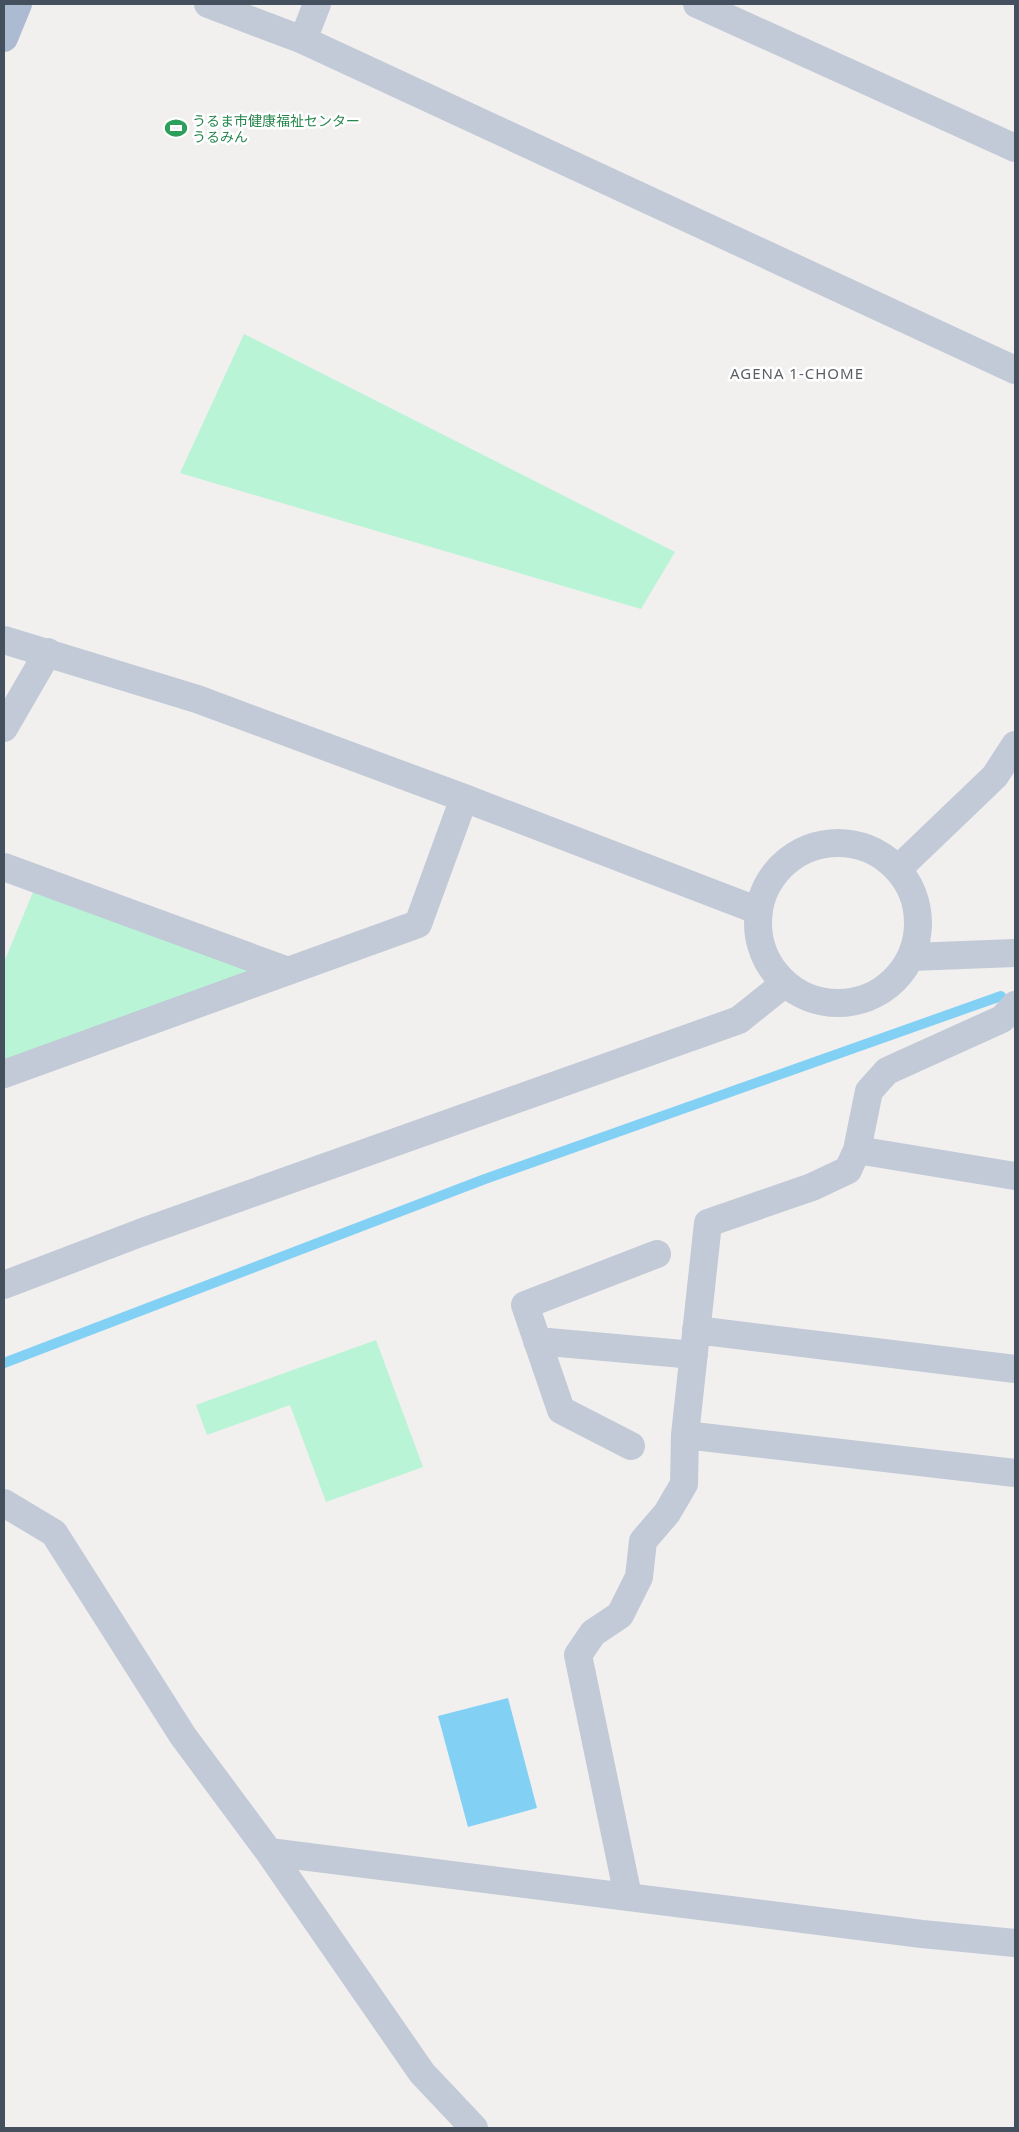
<svg xmlns="http://www.w3.org/2000/svg" width="1019" height="2132" viewBox="0 0 1019 2132" font-family="'Noto Sans','Noto Sans JP',sans-serif">
<style>
.green{fill:#b9f4d6}
.water{fill:#82d1f5}
.lines{fill:none;stroke-linecap:round;stroke-linejoin:round}
.stream{stroke:#82d1f5;stroke-width:10}
.minor{stroke:#c1cad6;stroke-width:28}
.major{stroke:#acbbd1;stroke-width:28}
.labels{text-anchor:middle;dominant-baseline:central;stroke-width:5;stroke-linejoin:round;paint-order:stroke}
.leisure-label{font-size:14px;fill:#27864d;stroke:#fff;text-anchor:start}
.neighbourhood-label{font-size:15px;letter-spacing:1px;fill:#5b5e65;stroke:#fff}
</style>
<rect width="100%" height="100%" fill="#f2efef"/>
<!-- green -->
<path class="green" d="M244,334l431,218 -34,57 -461,-136z
M38,880l250,91 -284,103v-112z
M376,1340l47,127 -97,35 -36,-97 -83,30 -11,-30z"/>
<!-- water -->
<path class="water" d="M508,1698l29,110 -69,19 -30,-111z"/>
<g class="lines">
<!-- stream -->
<path class="stream" d="M4,1363l481,-184 516,-183"/>
<!-- minor -->
<path class="minor" d="M208,4l95,36 712,330
M697,4l318,144
M303,40l14,-36
M4,640l193,59 267,99 295,113
M4,728l44,-76
M758 923a80 80 0 1 1 160 0a80 80 0 1 1-160 0Z
M4,867l284,104
M898,869l97,-93 20,-31
M911,957l104,-4
M4,1074l414,-150 46,-126
M857,1150l12,-59 18,-20 115,-52 13,-14
M4,1285l136,-52 599,-213 46,-37
M696,1330l319,39
M537,1341l157,14
M685,1435l330,38
M631,1446l-70,-36 -36,-105 132,-51
M4,1503l50,30 129,203 86,116 153,221 52,55
M269,1852l653,82 93,9
M628,1896l-50,-241 15,-22 27,-18 19,-38 4,-36 24,-28 17,-29 1,-49 23,-212 104,-36 36,-17 9,-20 158,26"/>
<!-- major -->
<path class="major" d="M4,38l14,-34"/>
</g>
<!-- icons -->
<defs>
<g id="stadium-bare" transform="scale(1.725)"><path d="M0-5a6.5 5 0 1 0 0 10a6.5 5 0 1 0 0-10ZM-3.5-1.8h7v3.6h-7Z" fill="#2e9e5b" stroke="#fff" stroke-width="2.5" paint-order="stroke"/></g>
</defs>
<g fill-rule="evenodd">
<use href="#stadium-bare" x="176" y="128"/>
</g>
<g class="labels">
<!-- leisure labels -->
<g class="leisure-label">
<text x="192" y="120">うるま市健康福祉センター<tspan x="192" dy="16">うるみん</tspan></text>
</g>
<!-- neighbourhood labels -->
<g class="neighbourhood-label">
<text x="797" y="373">AGENA 1-CHOME</text>
</g>
</g>
<!-- border -->
<rect width="1019" height="2132" fill="none" stroke="#45505f" stroke-width="10"/>
</svg>
